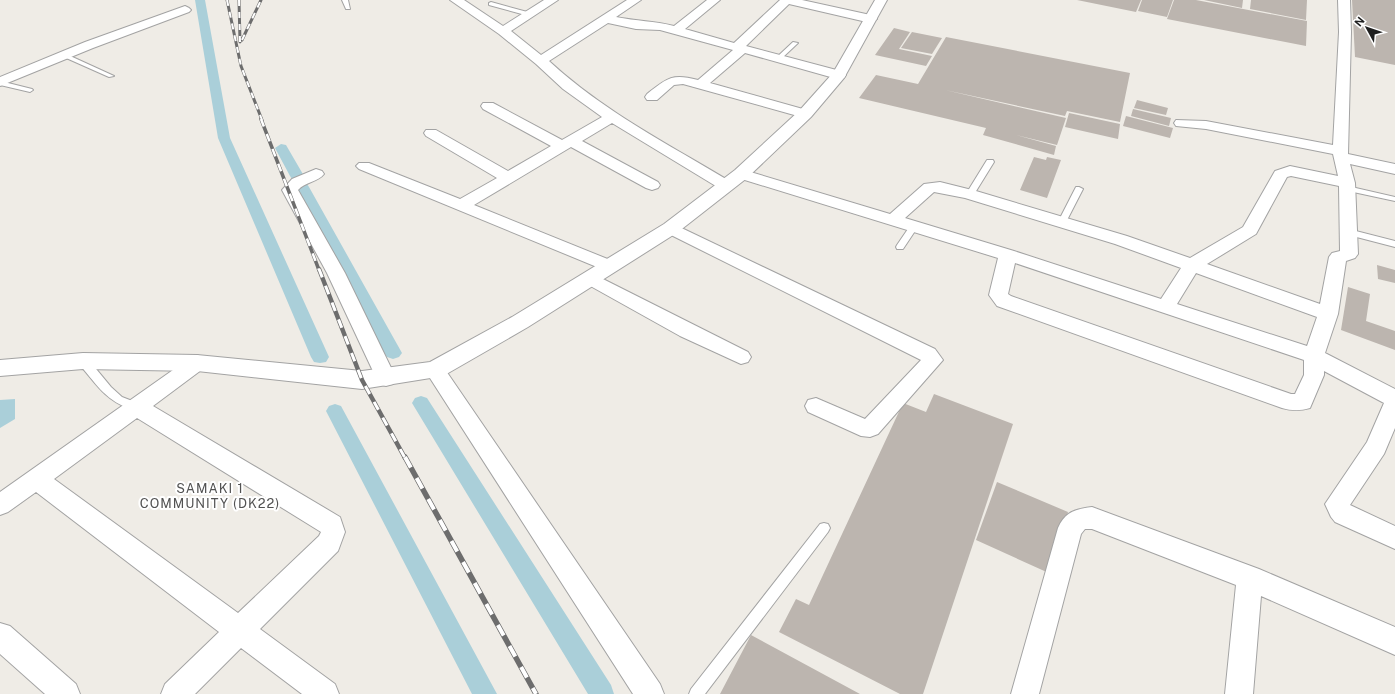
<svg xmlns="http://www.w3.org/2000/svg" width="1395" height="694" viewBox="0 0 1395 694" font-family="'Public Sans',sans-serif">
<style>
.water{fill:#aacfd9}
.lines{fill:none;stroke-linecap:round;stroke-linejoin:round}
.canal{fill:#aacfd9;fill-rule:evenodd}
.building{fill:#bcb5af}
.service-casing{stroke:#a3a3a3;stroke-width:2}
.minor-casing{stroke:#a3a3a3;stroke-width:2}
.tertiary-casing{stroke:#a3a3a3;stroke-width:2}
.service{fill:#fff;fill-rule:evenodd}
.minor{fill:#fff;fill-rule:evenodd}
.tertiary{fill:#fff;fill-rule:evenodd}
.rail-far3-casing{stroke:#6d6d6d;stroke-width:3}
.rail-far2-casing{stroke:#6d6d6d;stroke-width:3.5}
.rail-far1-casing{stroke:#6d6d6d;stroke-width:4.5}
.rail-casing{stroke:#6d6d6d;stroke-width:5.5}
.rail-far3{stroke:#fff;stroke-width:2;stroke-dasharray:6;stroke-linecap:butt}
.rail-far2{stroke:#fff;stroke-width:2.5;stroke-dasharray:8;stroke-linecap:butt}
.rail-far1{stroke:#fff;stroke-width:3;stroke-dasharray:9;stroke-linecap:butt}
.rail{stroke:#fff;stroke-width:4;stroke-dasharray:12;stroke-linecap:butt}
.labels{text-anchor:middle;dominant-baseline:central;stroke-width:4;stroke-linejoin:round;paint-order:stroke}
.neighbourhood-label{font-size:13px;letter-spacing:1px;fill:#525252;stroke:#fff}
</style>
<rect width="100%" height="100%" fill="#efece6"/>
<!-- water -->
<path class="water" d="M15,399v20l-15,9v-28z"/>
<g class="lines">
<!-- canal -->
<path class="canal" d="M195,0h10l25,138 99,219 -3,5 -6,1 -6,-1 -3,-5 -93,-219z
M281,144l5,1 18,31 -2,3h-10l-2,-3 -15,-28z
M302,183l5,1 2,3 93,166 -3,4 -6,2 -6,-2 -3,-4 -89,-166 2,-3z
M421,396l6,2 184,287 3,9h-26l-173,-286 -3,-5 3,-5z
M335,404l6,2 156,288h-25l-146,-283 3,-5z"/>
</g>
<!-- building -->
<path class="building" d="M1077,0h64l-5,12z
M1142,0h31l-6,17 -29,-6z
M1174,0h22l111,21 -1,25 -139,-27z
M1204,0h39l-1,8z
M1251,0h56l-1,20 -56,-11z
M1352,0h43v65l-40,-8z
M894,28l16,4 -11,17 33,7 -6,10 -51,-11z
M912,32l30,6 -10,16 -31,-6z
M946,37l184,36 -10,49 -53,-11 -2,5 -120,-26 121,28 -9,27 -41,-10 40,11 -2,9 -71,-20 3,-7 -127,-30 17,-23 42,9z
M1137,100l31,8 -2,7 -32,-7z
M1133,109l38,9 -2,8 -38,-10z
M1069,113l51,11 -2,15 -53,-12z
M1126,116l47,12 -3,10 -47,-12z
M1034,157l12,3 1,-3 14,3 -14,38 -27,-8z
M1377,265l18,5v13l-17,-4z
M1348,287l22,7 -4,27 29,10v19l-54,-20z
M934,394l79,30 -90,270h-23l-121,-62 17,-33 13,6 94,-202 23,9z
M997,482l71,30 -17,62 -75,-34z
M751,635l109,59h-140z"/>
<g class="lines">
<!-- service casing -->
<g class="service-casing">
<path id="service" d="M342,0h6l2,9h-4z
M491,2l40,11 1,1 -3,2 -40,-11v-2z
M793,42l5,1 -17,16h-4v-2z
M64,55h4l46,21 -5,1 -45,-20z
M0,81l32,8 1,1 -3,2 -30,-7z
M987,160h6l1,2 -21,34h-6l-1,-2z
M1344,186h3l48,11v4l-51,-11z
M1076,187h3l4,2 -18,35h-6l-1,-2z
M913,225l4,3 -14,21h-6l-1,-2 1,-2 13,-19z
M1348,229l47,12v6l-50,-13 -1,-2 1,-2z
M83,357l4,1 24,29 11,10 18,7 1,3 -1,3c-5,2 -8,0 -12,-2 -24,-9 -33,-26 -49,-44l-1,-3 1,-3z
M824,523l4,1 2,4 -2,4 -123,162h-16l2,-5 129,-165z"/>
</g>
<!-- minor casing -->
<g class="minor-casing">
<path id="minor" d="M450,0h14l39,26 41,-26h14l-47,31 30,24 86,-55h14l-25,17c20,4 39,4 58,9l33,-26h13l-35,29 49,14 46,-43h22l73,16 2,3 -6,4 -82,-19 -43,42 98,26 2,3 -2,3h-10l-89,-25 -35,30 100,28 2,3 -2,3 -5,1 -122,-34 -9,1 -17,15h-10l-2,-3 2,-3c20,-16 25,-21 51,-14l35,-30 -73,-20 -24,-1 -28,-6 -59,38c54,50 119,83 182,121l2,3 -2,3 -6,2 -6,-2 -107,-65 -30,18 76,41 2,3 -2,3 -6,2 -6,-2 -75,-41 -97,58 141,57 3,4 -3,4 -6,2 -250,-103 -3,-3 3,-3h10l91,36 37,-21 -71,-42 -2,-3 2,-3h10l72,41 43,-25 -68,-37 -2,-3 2,-3h10l69,37 40,-23 -39,-28 -27,-25 -37,-30z
M1338,0h12l1,32 -3,122 47,10v10l-45,-10 5,19 3,71 -3,4 -9,3 -8,53 -13,39 70,36v39l-11,26 -34,51 45,21v23l-60,-27 -4,-5 -6,-13 42,-62 17,-39 -60,-32v4l-14,33c-10,3 -18,3 -28,0l-285,-102 -8,-11 9,-37 -263,-81 -2,-3 2,-3h12l143,43 34,-30 16,-2 36,9 151,45 63,22 53,-31 32,-56 15,-5 48,10 -5,-22 -127,-25 -30,-3 -2,-3 2,-3 30,1 127,24 6,-113zM1291,176l48,10 1,65 -8,2 -3,4 -9,47 -113,-40 49,-30 31,-57zM934,192l31,6 150,46 66,24 -20,31 -147,-48 -109,-33zM1015,263l289,97v15l-9,19h-4l-280,-98 -3,-2zM1196,273l121,44 -10,29 -130,-42z
M185,6l4,2 2,2 -2,2 -96,36 -93,38v-9l85,-35z
M316,169l6,2 2,3c-6,8 -19,8 -26,16l47,83 51,105 -3,6 -7,2 -7,-2 -52,-111 -45,-83 10,-11z
M671,223l264,126 8,11 -65,74 -8,3 -9,-1 -53,-24 -3,-6 3,-6 8,-2 49,21 56,-59 -256,-128 -3,-4 3,-4z
M591,273l157,79 3,5 -3,5 -7,2 -61,-28 -95,-53 -3,-4 3,-4z
M197,355l7,3 3,5 -3,5 -51,38 187,111 5,15 -7,19 -78,78 75,55 4,10h-37l-61,-46 -46,46h-34l4,-10 54,-52 -183,-140 -28,20 -8,3v-23l190,-134zM137,418l184,114 -2,4 -81,77 -184,-134z
M435,362l7,3 218,319 4,10h-31l-205,-319 -3,-5 3,-5z
M1092,507l167,62 136,58v28l-134,-59 -8,98h-28l11,-109 -144,-56h-7l-4,5 -42,160h-28l47,-166c7,-16 17,-19 34,-21z
M0,623l10,3 66,58 4,10h-35l-45,-40z"/>
</g>
<!-- tertiary casing -->
<g class="tertiary-casing">
<path id="tertiary" d="M875,0h12l-43,78 -33,39 -64,61 -69,54 -150,95 -85,49 -81,13 -165,-18 -114,-2 -83,7v-16l83,-7 114,2 165,16 68,-9 82,-45 152,-93 71,-54 64,-59 34,-38z"/>
</g>
<!-- service -->
<use href="#service" class="service"/>
<!-- minor -->
<use href="#minor" class="minor"/>
<!-- tertiary -->
<use href="#tertiary" class="tertiary"/>
<!-- rail-far3 casing -->
<g class="rail-far3-casing">
<path id="rail-far3" d="M227,0l14,66 21,54
M239,0l1,42
M242,40l19,-40"/>
</g>
<!-- rail-far2 casing -->
<g class="rail-far2-casing">
<path id="rail-far2" d="M261,119l58,151"/>
</g>
<!-- rail-far1 casing -->
<g class="rail-far1-casing">
<path id="rail-far1" d="M319,269l43,111 43,78"/>
</g>
<!-- rail casing -->
<g class="rail-casing">
<path id="rail" d="M405,457l131,237"/>
</g>
<!-- rail-far3 -->
<use href="#rail-far3" class="rail-far3"/>
<!-- rail-far2 -->
<use href="#rail-far2" class="rail-far2"/>
<!-- rail-far1 -->
<use href="#rail-far1" class="rail-far1"/>
<!-- rail -->
<use href="#rail" class="rail"/>
</g>
<g class="labels">
<!-- neighbourhood labels -->
<g class="neighbourhood-label">
<text x="210" y="488">SAMAKI 1<tspan x="210" dy="15">COMMUNITY (DK22)</tspan></text>
</g>
</g>
<!-- north arrow -->
<g transform="translate(1367 28) rotate(310)" stroke="#ffffff" stroke-width="3" paint-order="stroke">
<path d="M0-3L7 15L0 10L-7 15Z" fill="#1f1f1f"/>
<text y="-6" font-size="11" font-weight="bold" text-anchor="middle" fill="#1f1f1f">N</text>
</g>
</svg>
